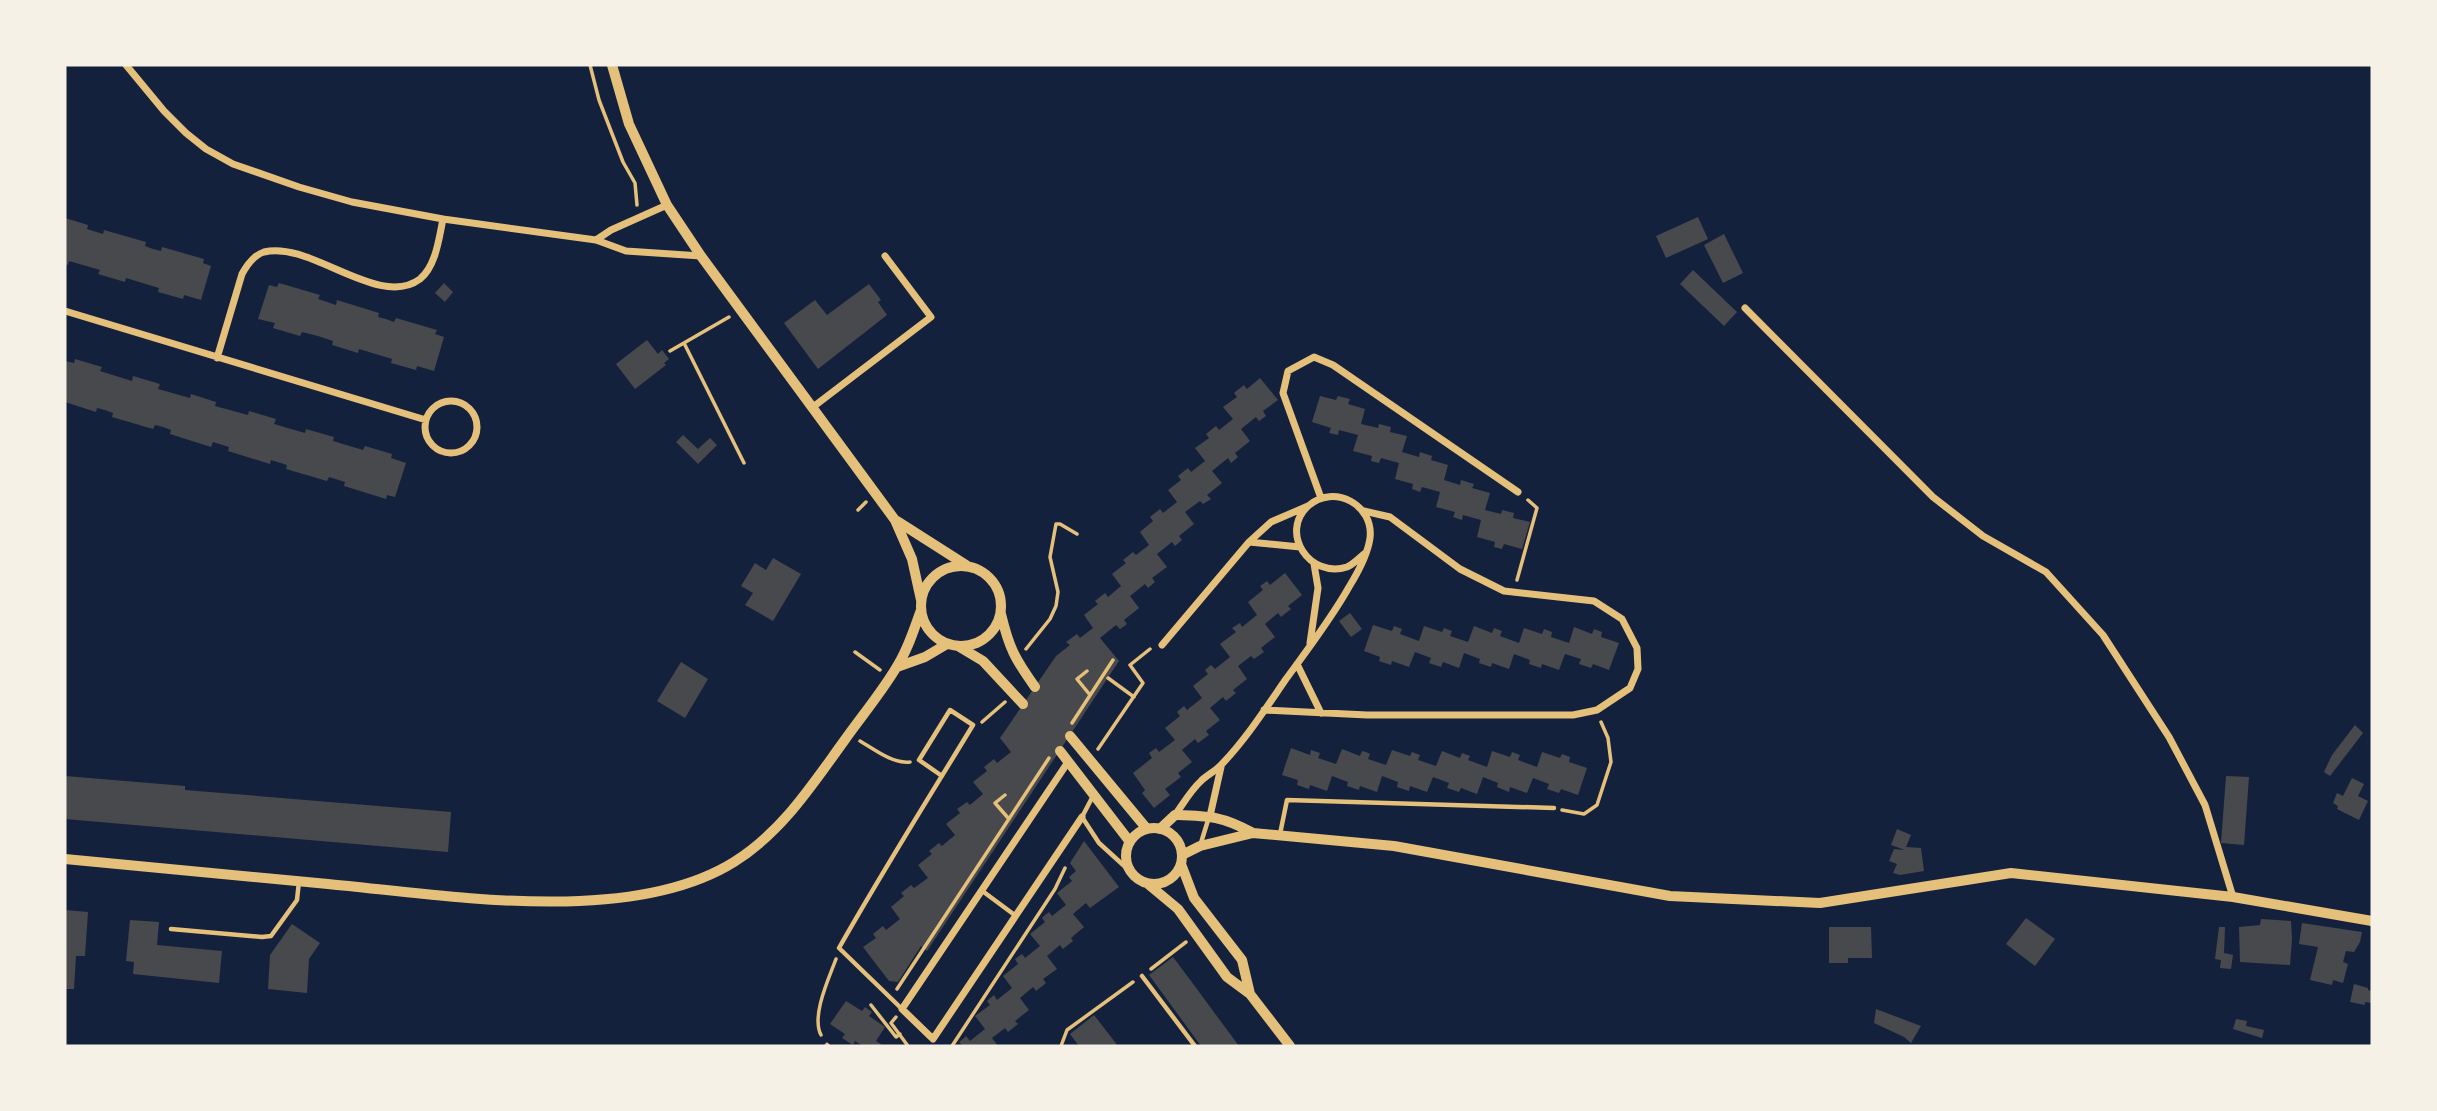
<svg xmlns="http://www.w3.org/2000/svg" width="2437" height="1111" viewBox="0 0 2437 1111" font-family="'Exo 2',sans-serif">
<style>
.building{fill:#48494c}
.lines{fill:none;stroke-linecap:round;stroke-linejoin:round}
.path{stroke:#e5c07b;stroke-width:3.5}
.service{stroke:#e5c07b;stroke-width:4.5}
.minor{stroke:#e5c07b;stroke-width:7}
.tertiary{stroke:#e5c07b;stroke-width:10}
</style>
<rect width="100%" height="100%" fill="#14213d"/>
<!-- building -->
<path class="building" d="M1698,217l10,22 -42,19 -10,-22z
M65,218l23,7 -1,4 16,5 1,-4 42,12 -1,4 8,3 8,2 1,-4 42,12 -1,4 8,3 -10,34 -17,-5 -1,4 -25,-7 1,-4 -33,-10 -1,4 -27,-8 2,-4 -31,-9 -1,4 -3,-1z
M1724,234l19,39 -20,10 -19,-38z
M1693,270l44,42 -13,14 -44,-42z
M279,283l41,12 -2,4 18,6 1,-5 42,13 -1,4 8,2 8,3 2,-4 41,12 -2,4 9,3 -10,34 -17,-5 -1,4 -25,-7 1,-4 -33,-10 -1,4 -26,-8 1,-4 -15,-5 -16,-4 -2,4 -27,-8 2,-5 -17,-4 11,-34 8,2z
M444,283l9,9 -8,10 -10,-9z
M869,284l12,16 -3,2 9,13 -69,54 -34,-46 31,-23 12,15z
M647,340l11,14 4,-4 7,9 -5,4 2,2 -31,24 -19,-25z
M75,359l27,8 -2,4 32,10 1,-5 27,8 -2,5 32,9 1,-4 25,8 -1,4 33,9 1,-4 27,8 -2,5 31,9 1,-4 28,8 -1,4 30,9 2,-4 27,8 -1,4 15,5 -11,34 -8,-2 -1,4 -42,-13 1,-4 -16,-5 -2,4 -41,-12 1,-4 -16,-5 -1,4 -42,-13 1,-4 -16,-5 -2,5 -41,-13 1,-4 -8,-3 -8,-2 -2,4 -41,-12 1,-4 -8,-3 -8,-2 -1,4 -31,-10v-41l9,2z
M1260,378l18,22 -15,11 3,5 -7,5 -3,-4 -15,12 9,12 -15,12 3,4 -7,6 -3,-5 -16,13 10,12 -15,12 4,4 -8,5 -3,-3 -15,11 9,12 -15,12 3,4 -7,6 -3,-4 -15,12 10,13 -15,11 3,4 -7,6 -3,-4 -15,12 9,12 -15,12 3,4 -4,3 -3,2 -4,-4 -16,13 19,23 -192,290 -6,-5 -23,36 -9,-1 -26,-34 13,-9 -3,-4 10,-8 3,4 14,-11 -9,-12 13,-11 -3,-3 10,-8 3,3 14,-10 -10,-13 14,-11 -3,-3 10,-8 3,3 13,-11 -9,-11 14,-11 -3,-4 10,-7 3,3 13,-11 -10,-12 14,-11 -3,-4 10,-8 3,4 14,-11 -11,-14 56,-82 14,-11 -4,-3 11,-8 3,4 13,-10 -9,-13 14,-11 -3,-3 10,-8 3,4 13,-11 -9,-12 14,-11 -3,-3 10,-8 3,3 13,-10 -9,-13 13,-11 -3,-4 10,-8 3,4 14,-11 -9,-12 13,-10 -3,-4 10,-8 3,4 14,-11 -10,-13 14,-10 -3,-4 10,-8 3,4 14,-11 -10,-12 14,-10 -3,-4 10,-8 3,4z
M1320,396l16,4 2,-4 12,3 -2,5 17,5 -4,15 17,4 1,-4 12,3 -1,5 17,4 -5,16 17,5 1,-5 12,4 -1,4 17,5 -4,15 16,5 1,-5 13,4 -2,4 18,5 -5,17 16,4 1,-4 12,3 -1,5 17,4 -8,27 -18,-5 -2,5 -8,-2 1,-5 -18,-5 4,-17 -18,-5 -1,5 -9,-3 2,-5 -19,-5 4,-15 -18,-5 -2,5 -8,-3 1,-5 -18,-5 4,-16 -18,-5 -2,5 -8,-2 1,-5 -19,-5 5,-16 -19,-5 -1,5 -9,-2 2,-5 -19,-6z
M683,435l15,14 12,-11 7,7 -19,19 -22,-22z
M773,558l28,16 -28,47 -28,-16 8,-12 -12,-7 14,-23 11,7z
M1285,573l17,22 -14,11 3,3 -10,8 -3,-4 -13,11 10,13 -14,11 3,4 -10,7 -3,-3 -13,10 9,13 -14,11 3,3 -10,8 -3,-4 -13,11 10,12 -14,11 3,4 -11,8 -3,-4 -13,11 10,12 -14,11 3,4 -16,12 5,6 -16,13 -12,-15 3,-3 -12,-17 19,-15 -3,-5 7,-5 3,4 16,-12 -10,-12 15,-12 -3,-4 7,-6 3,4 15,-12 -9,-12 15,-12 -3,-4 6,-5 4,4 15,-12 -10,-13 16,-12 -4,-4 8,-5 2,4 15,-12 -9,-13 15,-12 -3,-4 3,-2 4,-3 3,4z
M1350,613l12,16 -11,8 -12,-16z
M1373,625l19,6 2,-5 8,3 -2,5 19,7 5,-15 18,6 2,-4 8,3 -2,5 18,6 6,-16 18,7 2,-5 8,3 -2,5 19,7 5,-15 18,6 2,-5 8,3 -1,5 18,6 5,-16 18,7 2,-5 8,3 -1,5 18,6 -10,27 -16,-6 -2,4 -12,-4 2,-5 -16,-5 -6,16 -17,-6 -1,4 -12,-4 1,-4 -16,-6 -5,15 -17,-6 -1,4 -12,-4 1,-4 -16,-6 -5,15 -16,-6 -2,5 -12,-4 2,-5 -16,-6 -6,15 -17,-6 -1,4 -12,-4 1,-4 -16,-6z
M681,662l27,17 -23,39 -28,-17z
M2355,725l8,8 -33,43 -6,-4 8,-17z
M1291,748l19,7 1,-5 9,3 -2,5 18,6 6,-15 18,7 2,-5 4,1 4,2 -2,5 18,6 6,-15 18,6 2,-4 8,3 -2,5 18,6 6,-15 18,7 2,-5 8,3 -2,4 19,7 5,-16 18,6 2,-5 8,3 -2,5 19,7 5,-15 18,6 2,-4 8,3 -1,5 18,6 -9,27 -17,-6 -2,4 -12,-4 2,-5 -16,-6 -6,15 -17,-6 -1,5 -12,-5 1,-4 -15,-6 -6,17 -16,-6 -2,4 -12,-4 2,-5 -16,-6 -6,15 -17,-6 -1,5 -12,-4 1,-5 -16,-6 -5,16 -17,-6 -1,4 -12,-4 1,-4 -16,-6 -5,15 -17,-6 -1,4 -12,-4 1,-5 -16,-5z
M65,776l120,10v4l266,22 -3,40 -383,-33z
M2226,776l23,1 -5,68 -23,-2z
M2352,778l12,6 -6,12 10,5 -9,19 -22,-11 1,-3 -5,-3 4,-10 6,3z
M1897,829l14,6 -5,12 15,1 3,23 -24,4 -7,-2 4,-9 -8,-3 5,-12 11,1 -14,-5z
M1084,841l35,46 -29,21 -4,-5 -13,11 11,13 -13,11 2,3 -10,8 -3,-4 -13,11 10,13 -14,10 3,4 -10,8 -3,-4 -13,11 9,12 -14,11 3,3 -10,8 -3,-4 -13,10 6,8h-35l-4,-4 4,-3 3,-3 4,5 15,-12 -10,-13 15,-11 -3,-4 7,-6 3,5 15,-12 -9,-12 15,-12 -3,-5 7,-5 3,4 15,-12 -10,-12 15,-12 -3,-4 3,-3 4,-3 3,4 14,-11 -9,-12 15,-12 -3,-4 7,-6 -6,-8z
M65,910l23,2 -3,44h-9l-2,33h-9z
M2026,918l29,21 -20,27 -29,-22z
M2261,919l30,2 1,18 -2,26 -50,-3 -1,-35 21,-2z
M130,920l29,2 -2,23 65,6 -3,32 -86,-9 1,-12 -8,-1z
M2302,923l60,9 -2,10 -6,10 -8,-1 -3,11 5,2 -5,19 -10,-3 -1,5 -22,-5 8,-33 -19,-3z
M292,924l28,19 -11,16 -2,34 -39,-4 2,-34z
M1829,927h42l1,31h-24v5h-19z
M2219,927h6l-1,26 9,2 -2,14 -11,-1 1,-8 -6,-1z
M1173,957l18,24 48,65h-38l-52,-71z
M2354,984l14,4v2l4,1v12l-7,-1v3l-15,-3z
M846,1001l16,10 3,-4 7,5 -3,4 16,11 -9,14 8,5h-21l-8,-5 -2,4 -11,-7 3,-4 -15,-10z
M1876,1009l45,17 -10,17 -7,-6 -30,-14z
M1094,1015l24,31h-39l-9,-12z
M2236,1019l11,2 -1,5 18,4 -2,8 -29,-9z"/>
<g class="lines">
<!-- path -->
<path class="path" d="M590,65l9,35 24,62 12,21 2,22
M684,343l60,120
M670,351l59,-34
M858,510l8,-8
M1517,580l20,-72 -9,-8
M1026,649l24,-30 6,-13 2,-14 -8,-35 6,-33h4l17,10
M855,652l25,18
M1087,671l-10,8 13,16
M1108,678l26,19
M982,722l23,-20
M1072,723l41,-63
M860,741c15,9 33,23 50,21
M1098,749l45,-66 -13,-18 20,-16
M1005,795l-10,8 14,16
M1562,810l22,4 13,-9 14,-43 -3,-24 -7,-16
M1151,969l35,-27
M897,989l152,-231
M871,1005l25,32 4,-3
M896,1017l-5,6 17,23
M821,1035c-10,-19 8,-57 15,-76
M952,1046l103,-157 10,-21
M1061,1046l6,-16 66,-48"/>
<!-- service -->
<path class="service" d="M1093,796l-11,21 17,26 33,30
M1280,834l7,-34 267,8
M1200,846l9,-29
M981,890l35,26
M171,929l91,8 9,-1 26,-36 2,-19
M1142,976l53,70
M902,1009l-63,-61c43,-76 89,-149 134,-223l-23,-15 -31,50 23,16
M827,1045l1,1"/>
<!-- minor -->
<path class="minor" d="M126,65l38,46 22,22 20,16 27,15 66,23 53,15 91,17 153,21 30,11 75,5
M596,240l15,-10 56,-25
M1745,308l188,189 50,39 63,36 57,63 66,102 36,68 28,92
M65,311l361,109
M217,358l25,-84c5,-9 12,-19 22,-22 46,-12 115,58 156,27 16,-13 19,-41 23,-60
M425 427a26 26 0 1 1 52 0a26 26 0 1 1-52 0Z
M813,407l118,-90 -46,-61
M1321,498l-38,-105 5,-22 26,-14 19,8 185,127
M1249,542l22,-20 37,-16
M1310,643l8,-55 -4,-24
M1162,645l87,-103 51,5
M1297,664l24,49
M1264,710l103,5h206l24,-5 33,-22 8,-19 -1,-21 -15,-29 -28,-18 -90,-10 -44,-22 -70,-52 -26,-6
M1068,762l-166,247 31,30 149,-222
M1175,815c8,-11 16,-25 26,-34 6,-6 15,-10 21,-17 24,-25 44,-56 64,-85 22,-30 45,-60 63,-92 8,-13 19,-34 21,-49 4,-33 -36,-55 -62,-32 -29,27 2,73 39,61 7,-3 12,-9 17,-13
M1210,816l11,-49"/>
<!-- tertiary -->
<path class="tertiary" d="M612,65l17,59 38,81 34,51 194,264 17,39 9,41
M897,521l69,44
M921 606a40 40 0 1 1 80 0a40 40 0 1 1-80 0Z
M1001,614c8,34 14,45 34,73
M958,646l25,15 40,43
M897,667l28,-10 22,-13
M1070,736l77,93
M1060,751l70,91
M1126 856a28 28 0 1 1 56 0a28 28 0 1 1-56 0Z
M1160,829l15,-14c34,1 47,1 78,18
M1182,855l18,-9 53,-13 141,13 276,50 150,7 191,-30 222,24 139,24
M65,859c88,8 176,16 263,25 118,11 302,43 406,-22 48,-30 78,-77 110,-121 17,-24 37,-48 52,-73 12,-18 18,-39 25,-58
M1181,864l13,34 48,62 8,34
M1148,884l30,25 49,68 23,17 40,52"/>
</g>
<!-- border -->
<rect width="2437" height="1111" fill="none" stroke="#f6f1e7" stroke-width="133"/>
</svg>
